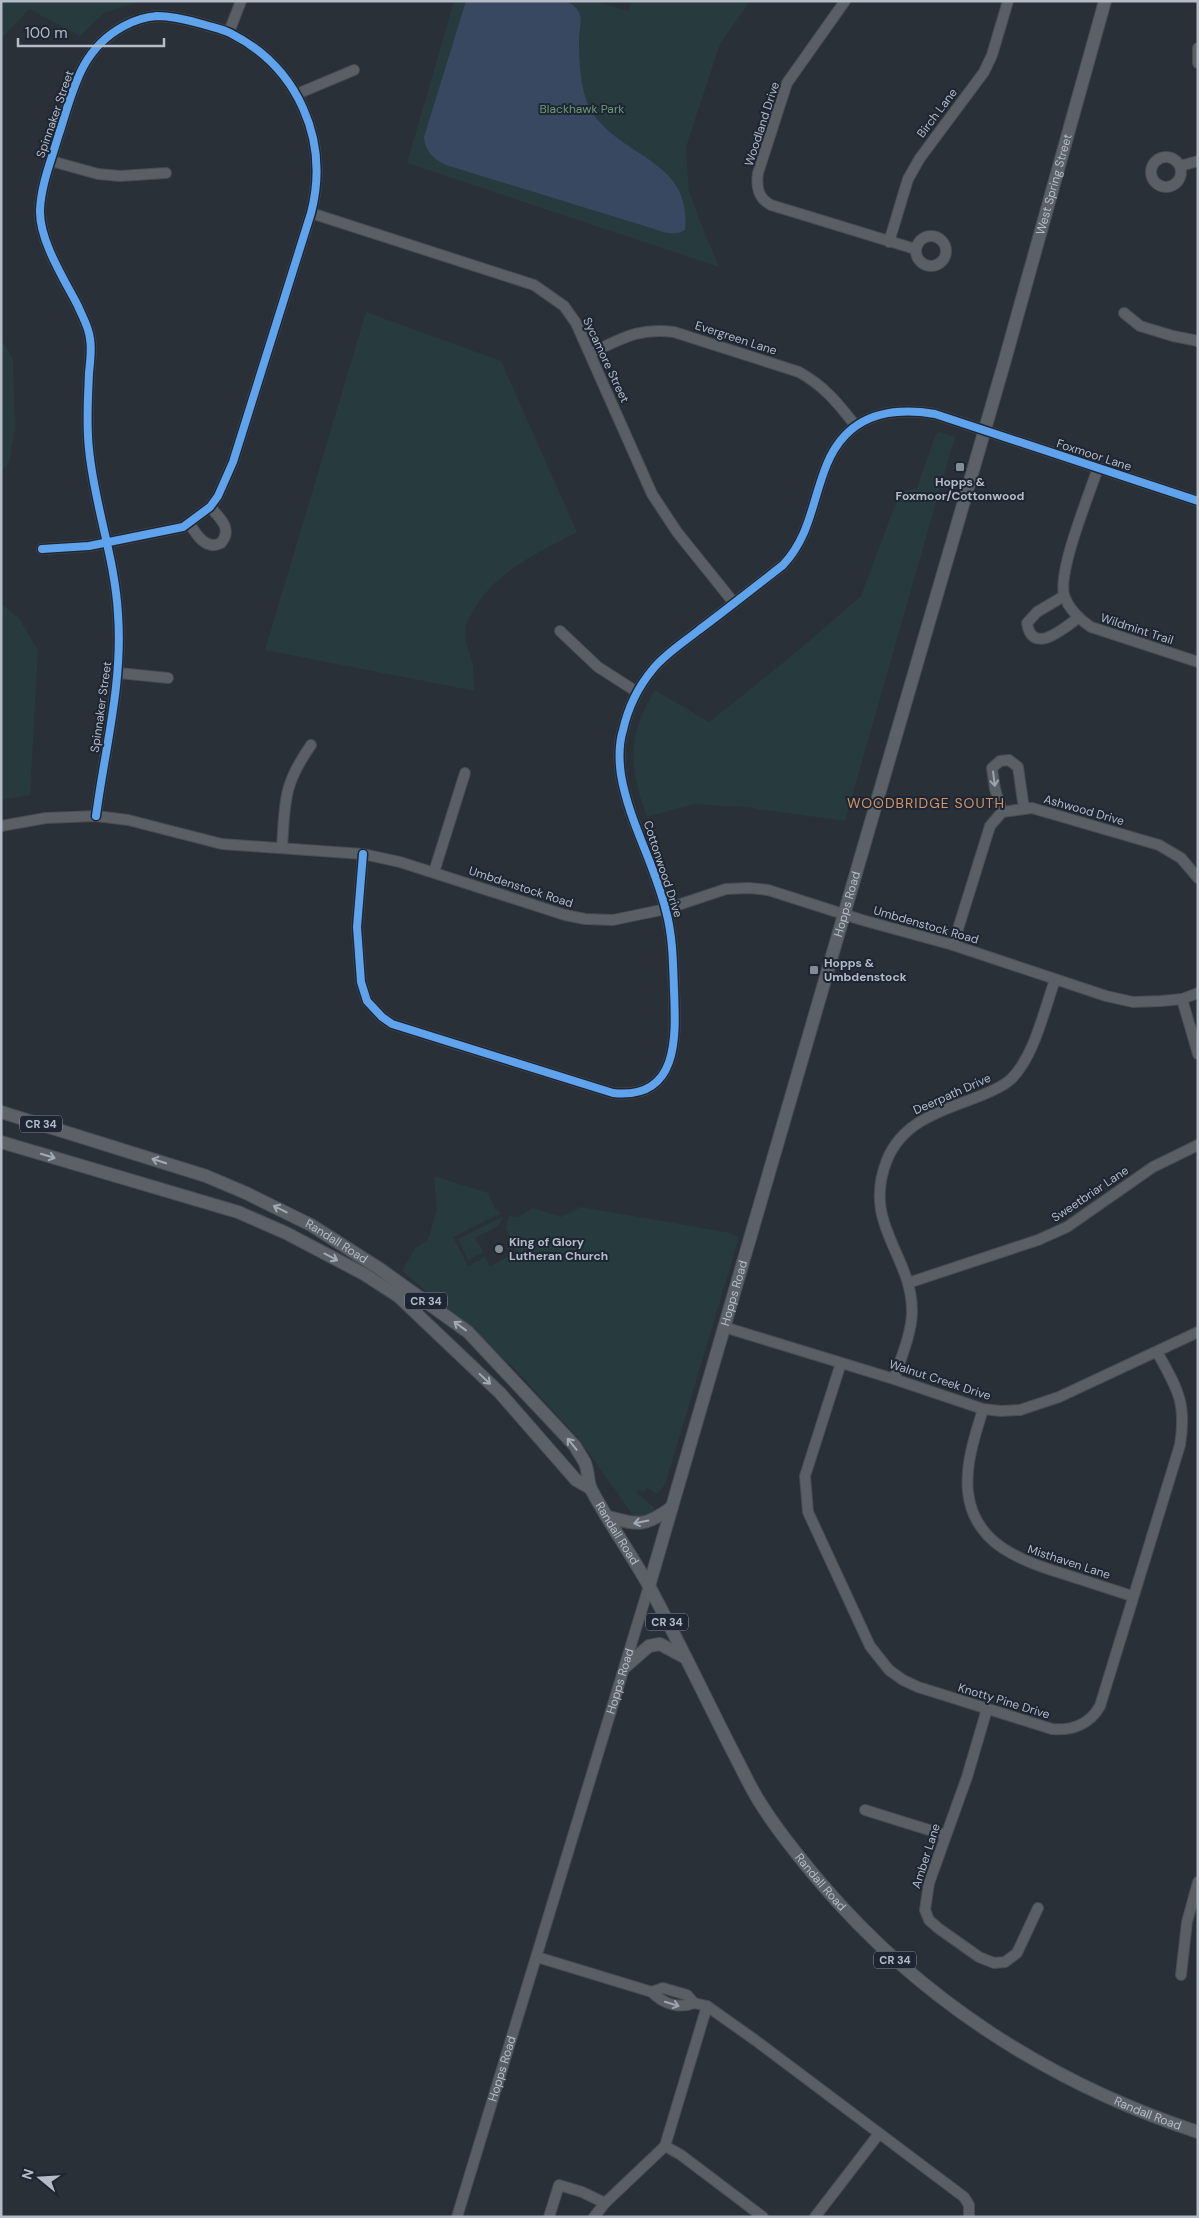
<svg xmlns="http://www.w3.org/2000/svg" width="1199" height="2218" viewBox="0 0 1199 2218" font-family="'DM Sans',sans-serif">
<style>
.green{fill:#273a3d}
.water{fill:#384860}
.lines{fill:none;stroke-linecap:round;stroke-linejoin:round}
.minor-casing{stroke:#484c52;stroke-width:12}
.major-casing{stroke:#484c54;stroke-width:14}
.minor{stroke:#5a5e65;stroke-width:10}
.major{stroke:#5c6167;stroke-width:12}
.cycleway-casing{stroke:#1d2632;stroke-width:11}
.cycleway{stroke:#60a3ed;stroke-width:8}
.oneway{stroke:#9ea4af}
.oneway2{stroke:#a2aab5}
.poi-dot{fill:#848b95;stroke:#1d2632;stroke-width:2}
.labels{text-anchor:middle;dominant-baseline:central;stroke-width:4;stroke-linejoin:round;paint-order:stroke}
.shield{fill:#1d2632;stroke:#878f9b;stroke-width:1}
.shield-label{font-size:11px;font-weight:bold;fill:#b4bcc8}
.park-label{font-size:12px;fill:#6c9976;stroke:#1d2632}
.street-label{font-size:12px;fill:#b4bcc8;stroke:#1d2632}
.poi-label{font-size:12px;font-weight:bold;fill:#b4bcc8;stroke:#1d2632;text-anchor:start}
.neighbourhood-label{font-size:14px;letter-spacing:1px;fill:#d29565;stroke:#1d2632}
</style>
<rect width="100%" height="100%" fill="#2a3037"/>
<!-- green -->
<path class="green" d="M1,1h140l-37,12 -24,23 -51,-27 -26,28 -2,6z
M454,1h142l32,10 3,-10h119l-30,43 -34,103 3,44 12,33 18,43 -312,-104z
M366,312l135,49 76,171c-39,21 -84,40 -105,81 -2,5 -6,9 -6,14 -2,14 2,21 6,34 2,9 1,20 3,30l-210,-41z
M1,339l12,20 2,69 -6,34 -8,11z
M937,431l18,6 -110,384 -101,-14 -50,-3 -47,13c-18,-51 -21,-79 8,-127l54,32 91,-73 61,-53 39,-104 17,-4z
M1,604l17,13 20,33 -8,145 -29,5z
M434,1176l54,17 7,16 6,4 -48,24 15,29 17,-9 5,9 27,-14 -11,-24 3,-12 9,1 15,-9 28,9 20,-10 150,26 7,4v4l-73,244 -8,9 -10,-6 -4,4 -5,-2 -1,3 18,15 -3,9 -16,2 -58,-81 -64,-70 -112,-97 13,-23 13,-8 9,-31z
M504,1216l-6,10 -23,12 8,14 -15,8 -10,-21z"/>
<!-- water -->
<path class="water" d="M466,1h101c6,4 11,7 13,14 2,6 -1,16 -1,23 0,22 1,58 15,77 33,45 98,46 91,115 -11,7 -22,2 -34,-2l-205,-63c-12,-6 -21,-13 -22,-28z"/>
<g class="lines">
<!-- minor casing -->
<g class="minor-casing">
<g id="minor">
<path d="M845,1l-58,82 -29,90c-2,14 0,25 13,32l144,44"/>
<path d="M229,32l12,-31"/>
<path d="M1198,48v15"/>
<path d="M297,94l57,-24"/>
<circle cx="1166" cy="172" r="15"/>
<path d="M51,161l47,13 22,2 46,-3"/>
<path d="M1180,166l18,-5"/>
<path d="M311,213l223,72 30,21 12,17 76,171 25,38 57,71"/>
<circle cx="931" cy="251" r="15"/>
<path d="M889,242l19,-63 12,-21 64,-86 8,-17 16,-54"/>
<path d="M1124,313l16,13 33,10 25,5"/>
<path d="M591,353c30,-14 48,-26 83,-21l125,40c25,14 38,30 56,53"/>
<path d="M1098,468c-9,27 -40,102 -34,127 4,13 16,25 27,32l107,35"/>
<path d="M189,523c7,11 17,28 32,20 12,-14 -1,-25 -11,-36"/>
<path d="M42,549l47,-3 94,-19 27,-20 8,-11 15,-34 78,-249c19,-73 -13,-146 -81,-180 -8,-4 -19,-6 -28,-9 -14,-4 -31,-8 -45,-8 -13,1 -22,4 -33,10 -45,24 -51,66 -66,111 -7,24 -17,48 -18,73 -1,30 24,69 38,96 4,10 11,21 12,33 2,10 0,23 -1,34 -1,26 -3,50 0,76 5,55 26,109 29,165 5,69 -13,134 -22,202"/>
<path d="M1064,596l-27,16 -10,11c5,33 36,6 51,-5"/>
<path d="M560,631l38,36 39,25"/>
<path d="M119,673l49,5"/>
<path d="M1002,812l-7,-23 -3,-21 8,-7 9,-1 9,7 6,42"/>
<path d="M1,826l45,-8 50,-2 32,4 94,24 141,10 37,8 165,53 20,4 28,1 53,-11 60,-20 23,-1 19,2 94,30 91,25 153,51 27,6 28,-1 21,-2 16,-6"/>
<path d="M282,848c3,-47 1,-63 29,-103"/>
<path d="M363,854l-6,73 4,55 6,19 15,16 10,7 221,69c66,7 63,-55 61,-103 -1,-26 -1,-53 -8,-79 -11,-46 -37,-89 -45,-136 -2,-14 -2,-32 2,-45 5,-22 15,-43 30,-61 12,-15 31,-27 46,-39 28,-21 56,-43 84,-65 28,-30 29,-65 44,-101 20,-48 60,-58 108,-50l263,87"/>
<path d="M434,872l31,-99"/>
<path d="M953,945l37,-119 12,-14 30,-4 127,37 22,13 17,20"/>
<path d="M1182,999l16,55"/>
<path d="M908,1283l130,-43 29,-13 86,-60 45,-22"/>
<path d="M724,1327l170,52 89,30 18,2 19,-1 39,-13 139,-65"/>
<path d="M841,1363l-36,113 3,36 62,134 19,24 14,10 15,7 134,42c20,2 38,-5 48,-23l80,-261c7,-43 -3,-57 -23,-93"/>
<path d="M894,1379c7,-21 17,-44 18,-66 1,-58 -51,-88 -25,-153 16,-40 57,-50 93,-64 10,-4 22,-9 30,-16 24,-22 34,-70 45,-100"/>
<path d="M983,1409c-8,26 -18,56 -15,83 6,54 55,69 99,83 22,7 44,14 65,21"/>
<path d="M987,1709l-20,68 -38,106 -4,27 4,10 9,8 41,29 15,6 11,-1 12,-9 21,-45"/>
<path d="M865,1810l80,25"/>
<path d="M537,1957l115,35c11,12 27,17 42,11"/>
<path d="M1181,1975l6,-53 11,-40"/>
<path d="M652,1992l11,-4 24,7 7,8 13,3 48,34 209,157 5,8v12"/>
<path d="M707,2006l-42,140 16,9 82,62"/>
<path id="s1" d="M457,2217l192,-631"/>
<path d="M549,2217l10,-32 23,7 23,11"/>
<path d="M594,2217l11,-14 60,-57"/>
<path d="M815,2217l63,-82"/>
</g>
</g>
<!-- major casing -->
<g class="major-casing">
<g id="major">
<path id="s2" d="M1,1112l205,64 40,17 65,32 69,44 88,63 107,114c3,6 7,11 10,17 4,9 2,19 7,28 17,32 39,63 57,95 29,54 55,109 83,164 9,17 17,35 27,51 18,29 39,55 61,81 100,118 231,202 378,250"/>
<path d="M1,1142l237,70 48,21 78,41 34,22 102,97 76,87 14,8"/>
<path d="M608,1517c31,8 37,10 64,-10"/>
<path id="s3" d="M649,1586l354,-1219 102,-366"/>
<path d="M626,1666l23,-20 11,-2 26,14"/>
</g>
</g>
<!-- minor -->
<use href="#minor" class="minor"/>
<!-- major -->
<use href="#major" class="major"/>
<!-- cycleway casing -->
<g class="cycleway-casing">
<path id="cycleway" d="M42,549l47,-3 94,-19 27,-20 8,-11 15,-34 78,-249c19,-73 -13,-146 -81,-180 -8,-4 -19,-6 -28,-9 -14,-4 -31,-8 -45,-8 -13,1 -22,4 -33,10 -45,24 -51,66 -66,111 -7,24 -17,48 -18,73 -1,30 24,69 38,96 4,10 11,21 12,33 2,10 0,23 -1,34 -1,26 -3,50 0,76 5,55 26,109 29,165 5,69 -13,134 -22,202
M363,854l-6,73 4,55 6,19 15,16 10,7 221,69c66,7 63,-55 61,-103 -1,-26 -1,-53 -8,-79 -11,-46 -37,-89 -45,-136 -2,-14 -2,-32 2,-45 5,-22 15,-43 30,-61 12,-15 31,-27 46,-39 28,-21 56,-43 84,-65 28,-30 29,-65 44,-101 20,-48 60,-58 108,-50l263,87"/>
</g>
<!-- cycleway -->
<use href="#cycleway" class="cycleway"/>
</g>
<!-- one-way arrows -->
<defs><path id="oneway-shaft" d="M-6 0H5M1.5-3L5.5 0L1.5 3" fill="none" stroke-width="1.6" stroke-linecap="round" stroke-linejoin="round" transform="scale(1.25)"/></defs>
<g class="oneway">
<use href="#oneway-shaft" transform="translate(994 779) rotate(83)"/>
<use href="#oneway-shaft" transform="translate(672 2004) rotate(17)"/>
</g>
<g class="oneway2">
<use href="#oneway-shaft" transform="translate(48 1156) rotate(17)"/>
<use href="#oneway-shaft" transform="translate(159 1161) rotate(-162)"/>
<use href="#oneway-shaft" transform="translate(280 1209) rotate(-153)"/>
<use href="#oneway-shaft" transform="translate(331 1257) rotate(28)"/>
<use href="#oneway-shaft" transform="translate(460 1326) rotate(-144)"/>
<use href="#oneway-shaft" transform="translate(485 1379) rotate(43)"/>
<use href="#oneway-shaft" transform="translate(572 1444) rotate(-129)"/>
<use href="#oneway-shaft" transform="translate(641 1522) rotate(169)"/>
</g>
<!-- markers -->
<g class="poi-dot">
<rect x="955" y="462" width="10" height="10" rx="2.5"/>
<rect x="809" y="965" width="10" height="10" rx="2.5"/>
<circle cx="499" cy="1249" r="5"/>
</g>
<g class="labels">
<!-- shield labels -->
<g class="shield">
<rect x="20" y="1115.5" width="42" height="17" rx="4"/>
<rect x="405" y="1292.5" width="42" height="17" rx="4"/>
<rect x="646" y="1613.5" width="42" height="17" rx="4"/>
<rect x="874" y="1951.5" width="42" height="17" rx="4"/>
</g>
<g class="shield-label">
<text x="41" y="1124">CR 34</text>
<text x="426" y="1301">CR 34</text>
<text x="667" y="1622">CR 34</text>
<text x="895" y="1960">CR 34</text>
</g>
<!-- park labels -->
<g class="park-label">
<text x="582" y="109">Blackhawk Park</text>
</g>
<!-- street labels -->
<g class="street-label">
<text transform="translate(937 113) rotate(-53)">Birch Lane</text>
<text transform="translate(55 114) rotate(-71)">Spinnaker Street</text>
<text transform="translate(762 124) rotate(-72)">Woodland Drive</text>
<text stroke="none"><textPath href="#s3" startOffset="1459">West Spring Street</textPath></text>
<text transform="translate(736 338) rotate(18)">Evergreen Lane</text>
<text transform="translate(606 360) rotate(65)">Sycamore Street</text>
<text transform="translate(1094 455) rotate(18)">Foxmoor Lane</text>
<text transform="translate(1137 629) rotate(18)">Wildmint Trail</text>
<text transform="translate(101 707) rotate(-82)">Spinnaker Street</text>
<text transform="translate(1084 810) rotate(16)">Ashwood Drive</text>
<text transform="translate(663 869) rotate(72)">Cottonwood Drive</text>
<text transform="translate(521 887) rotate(18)">Umbdenstock Road</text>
<text stroke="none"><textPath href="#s3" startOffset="710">Hopps Road</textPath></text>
<text transform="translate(926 925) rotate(16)">Umbdenstock Road</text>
<text transform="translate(952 1094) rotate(-24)">Deerpath Drive</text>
<text transform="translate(1090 1194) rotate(-34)">Sweetbriar Lane</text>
<text stroke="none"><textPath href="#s2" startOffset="361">Randall Road</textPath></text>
<text stroke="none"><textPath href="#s3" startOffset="305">Hopps Road</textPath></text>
<text transform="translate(940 1380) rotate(18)">Walnut Creek Drive</text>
<text stroke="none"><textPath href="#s2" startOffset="775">Randall Road</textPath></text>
<text transform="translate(1069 1562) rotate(18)">Misthaven Lane</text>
<text stroke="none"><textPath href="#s1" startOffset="560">Hopps Road</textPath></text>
<text transform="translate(1004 1701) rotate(17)">Knotty Pine Drive</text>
<text transform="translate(926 1856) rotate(-72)">Amber Lane</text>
<text stroke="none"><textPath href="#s2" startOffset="1180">Randall Road</textPath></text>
<text stroke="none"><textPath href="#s1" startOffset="155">Hopps Road</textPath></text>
<text stroke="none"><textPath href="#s2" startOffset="1585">Randall Road</textPath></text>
</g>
<!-- poi labels -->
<g class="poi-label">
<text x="960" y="482" text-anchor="middle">Hopps &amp;<tspan x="960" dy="14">Foxmoor/Cottonwood</tspan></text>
<text x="824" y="963">Hopps &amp;<tspan x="824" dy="14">Umbdenstock</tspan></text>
<text x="509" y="1242">King of Glory<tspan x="509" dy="14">Lutheran Church</tspan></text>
</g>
<!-- neighbourhood labels -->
<g class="neighbourhood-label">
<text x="926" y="803">WOODBRIDGE SOUTH</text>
</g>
</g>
<!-- border -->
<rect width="1199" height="2218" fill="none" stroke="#b4bcc8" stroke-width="5"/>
<!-- north arrow -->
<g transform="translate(40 2178) rotate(288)" stroke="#1d2632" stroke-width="4" paint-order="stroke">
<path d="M0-4L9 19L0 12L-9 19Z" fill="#b4bcc8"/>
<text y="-8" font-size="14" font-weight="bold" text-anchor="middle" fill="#b4bcc8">N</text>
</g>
<!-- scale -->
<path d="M18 38v8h146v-8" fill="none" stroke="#b4bcc8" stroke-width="2.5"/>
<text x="25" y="38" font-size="15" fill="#b4bcc8" stroke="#1d2632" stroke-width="4" paint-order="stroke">100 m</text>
</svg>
